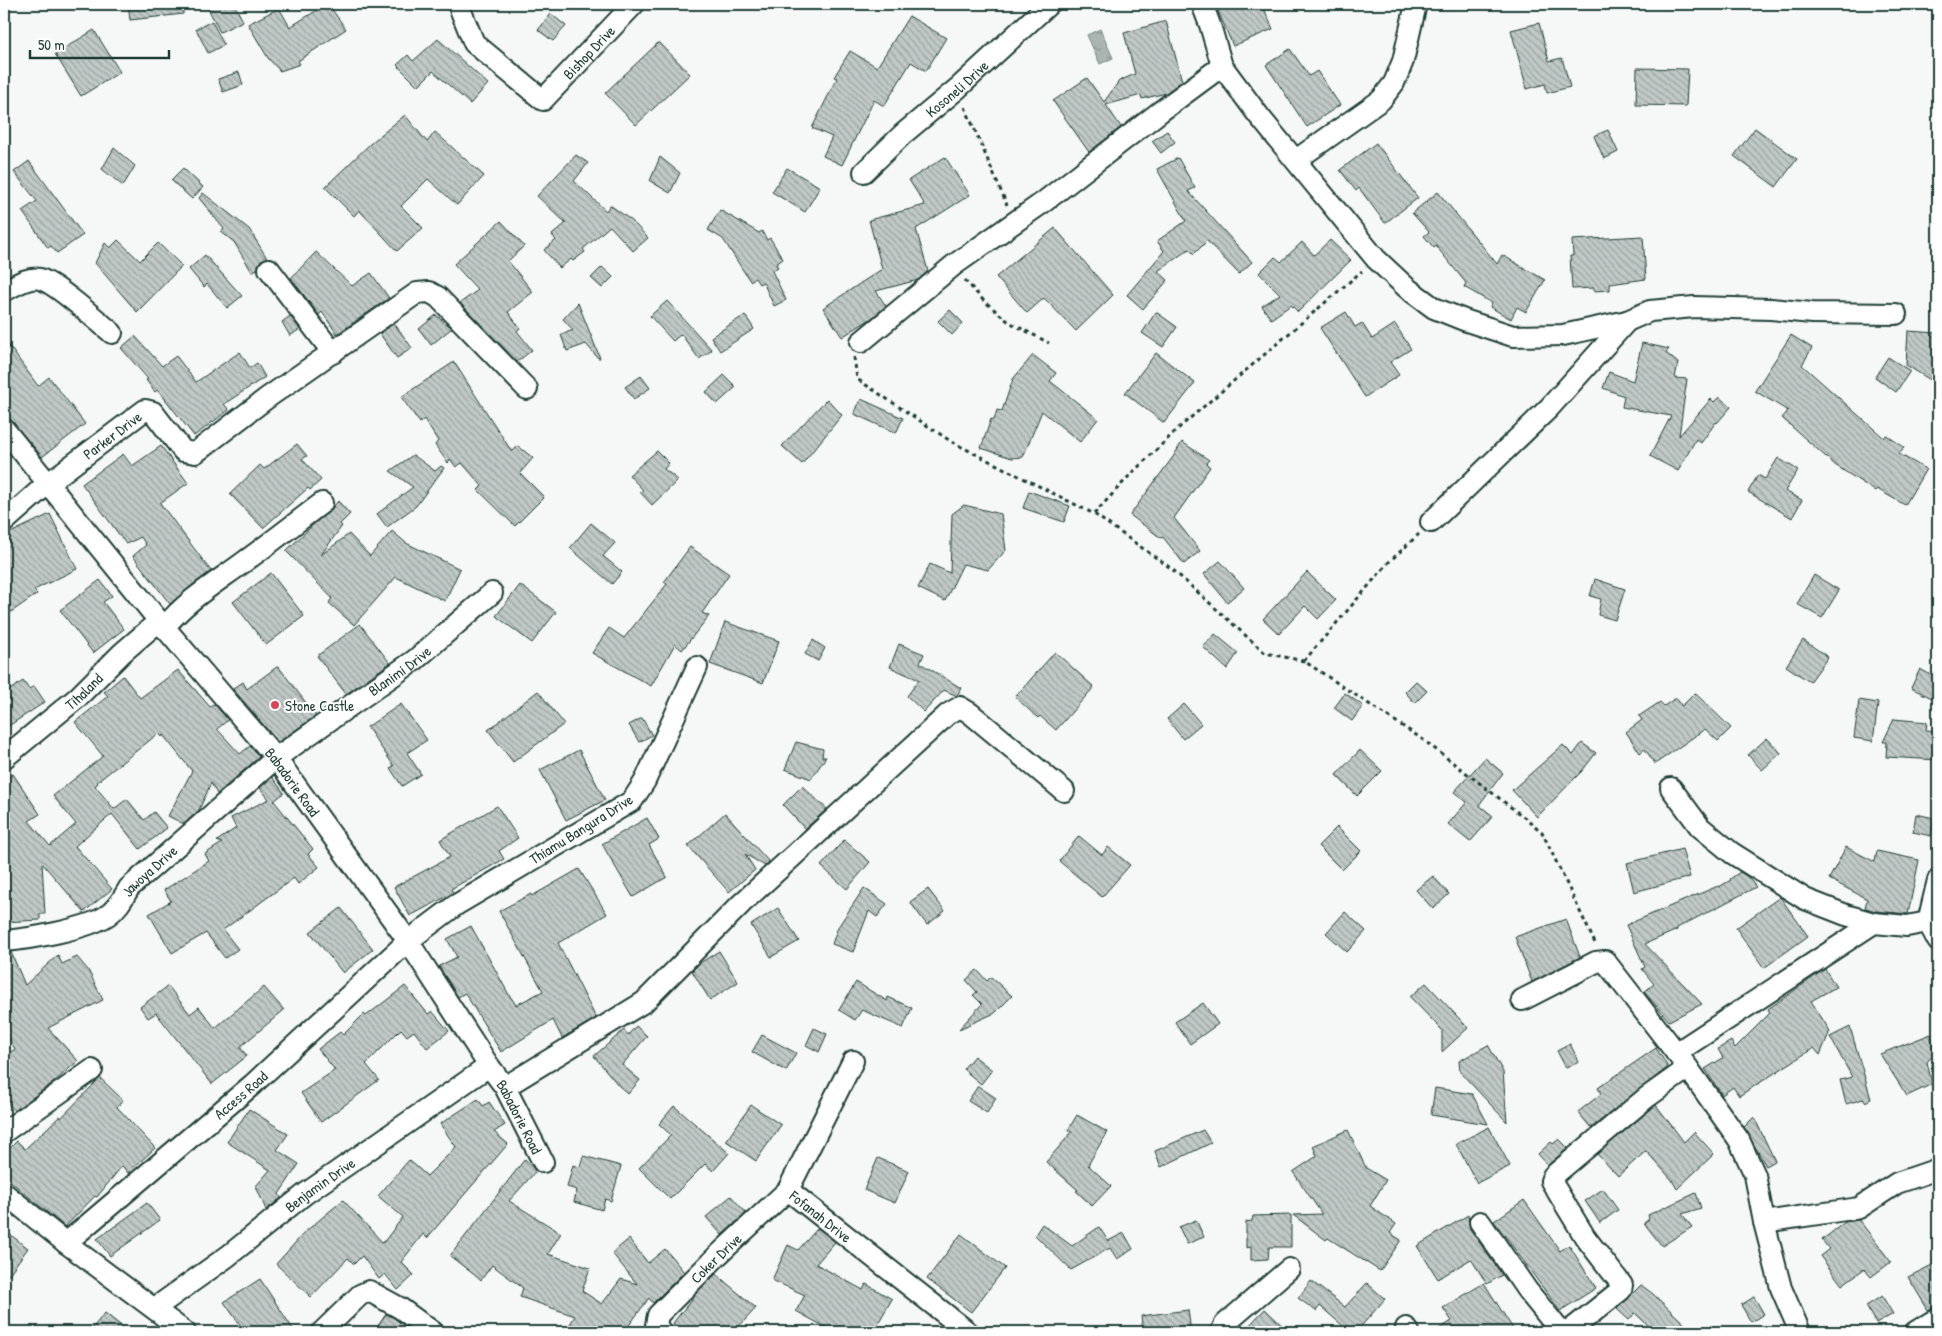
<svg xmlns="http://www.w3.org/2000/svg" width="1942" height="1336" viewBox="0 0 1942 1336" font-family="'Patrick Hand',sans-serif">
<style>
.water{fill:url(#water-ripples);stroke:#72857f}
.building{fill:url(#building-back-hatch);stroke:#1f3d34}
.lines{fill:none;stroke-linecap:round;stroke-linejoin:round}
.minor-casing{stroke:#1f3d34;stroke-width:24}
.path{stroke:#1f3d34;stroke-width:3;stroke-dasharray:4 4;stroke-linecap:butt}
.minor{stroke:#fff;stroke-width:20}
.poi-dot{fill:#d1495b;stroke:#fff;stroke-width:2}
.labels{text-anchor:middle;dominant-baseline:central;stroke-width:4;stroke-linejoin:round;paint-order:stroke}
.street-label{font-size:15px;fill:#1f3d34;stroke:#fff}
.poi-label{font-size:15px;fill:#1f3d34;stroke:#fff;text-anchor:start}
</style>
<defs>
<pattern id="water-ripples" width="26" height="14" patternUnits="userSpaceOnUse" patternTransform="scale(1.25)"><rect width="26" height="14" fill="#aab5b1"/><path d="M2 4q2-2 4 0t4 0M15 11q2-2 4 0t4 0" fill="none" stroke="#8a9491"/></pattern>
<pattern id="building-back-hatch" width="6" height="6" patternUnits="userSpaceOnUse" patternTransform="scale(1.25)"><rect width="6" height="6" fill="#c0c9c6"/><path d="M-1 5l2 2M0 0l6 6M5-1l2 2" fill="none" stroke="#9ba4a2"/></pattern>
</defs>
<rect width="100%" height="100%" fill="#f6f7f7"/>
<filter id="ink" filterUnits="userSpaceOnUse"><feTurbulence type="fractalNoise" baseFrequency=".02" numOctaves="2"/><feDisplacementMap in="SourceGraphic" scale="10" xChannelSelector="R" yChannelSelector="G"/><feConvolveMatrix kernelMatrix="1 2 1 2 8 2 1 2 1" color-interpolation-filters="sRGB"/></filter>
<g filter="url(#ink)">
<!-- water -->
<path class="water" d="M1100,29l13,29 -13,6 -13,-29z"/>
<!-- building -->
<path class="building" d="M128,4h55v10l-53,6z
M206,4h28l9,17 -23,11z
M327,4h1l18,25 -48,32 2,3 -20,7 -12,-13 -20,-34 31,-16 11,19z
M1215,4h47l11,25 -40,17z
M551,14l15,12 -13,15 -15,-11z
M909,16l37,22 -20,33 -15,-9 -27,44 -10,-6 -32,65 -19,-9 9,-19 -20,-9 25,-50 -3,-1 16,-26 27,16z
M212,21l12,24 -16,8 -12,-24z
M1166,21l16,60 -16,12 -24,6 -1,-4 -35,10 15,22 -32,25 -36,-51 34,-23 17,24 15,-21 16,-7 -11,-41z
M1539,23l10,38 13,-3 8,29 -23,6 -2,-9 -18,5 -16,-59z
M94,30l26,42 -39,24 -26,-42z
M438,39l50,45 -18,20 -37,-33 -15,15 -21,-21 11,-10 5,6z
M659,42l31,32 -54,51 -31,-32z
M1290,49l19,27 8,-5 23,34 -33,22 -41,-62z
M1637,68l51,1 -2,37 -50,-1z
M239,72l4,13 -20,7 -5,-13z
M405,115l22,27 8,-10 49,44 -27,29 -29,-26 -27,27 22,22 -26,23 -38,-41 -5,6 -29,-29 46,-44z
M1755,128l42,31 -21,28 -42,-31z
M1608,130l10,22 -14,7 -10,-23z
M1167,131l8,11 -14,11 -9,-12z
M1376,143l42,55 -33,25 -26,-35 -3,3 -16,-21z
M114,148l21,18 -12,20 -21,-17z
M576,155l12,8 -14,18 32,30 4,-6 22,16 16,17 -15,13 -23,-25 -27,23 2,3 -12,9 -2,-2 -11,9 -16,-18 12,-10 -4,-5 14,-12 -29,-27z
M660,157l20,16 -10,20 -20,-12z
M945,157l25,38 -54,34 12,42 -10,9 -42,11 10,15 -14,12 -30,19 -19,-29 59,-39 -13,-49 56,-15 -16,-25z
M1178,158l17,30 -7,3 64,71 -13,12 -32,-33 -13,13 -5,-5 -31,22 10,9 -25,29 -16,-14 37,-44 -7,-10 29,-20 -29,-52z
M29,161l54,74 -26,18 -6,-7 -3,2 -26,-37 15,-10 -23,-29z
M183,168l20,19 -11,12 -21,-19z
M787,168l33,19 -15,25 -33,-20z
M1438,192l59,72 5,-9 43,25 -19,32 -9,-5 -6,12 -21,-12 2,-4 -28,-16 2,-4 -30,-37 -2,2 -10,-12 5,-4 -17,-19z
M203,193l46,36 18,29 -6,2 -4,9 -5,3 -18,-30 -13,-10 3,-3 -25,-31z
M720,210l39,23 3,-2 5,9 3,-2 13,21 -7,5 2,3 -6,4 14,29 -12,6 -11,-24 -4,2 -4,-6 -5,3 -27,-42 -15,-9z
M501,221l23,25 -16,15 25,31 -25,20 12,16 -3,3 15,19 -15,12 -57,-59 18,-13 -24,-26z
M1055,228l58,67 -37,36 -32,-33 -17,15 -31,-36z
M1643,236l3,43 -36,5v6l-16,1v-3l-22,1 -2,-33h3l-1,-16z
M118,240l22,21 18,-18 24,23 -45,46 -42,-49 10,-20 5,5z
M1330,240l21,20 -53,52 -7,-7 -20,14 -9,-13 18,-12 -21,-21 16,-16 6,5 21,-20 12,13z
M316,252l36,34 19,-13 18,25 -52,36 -15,-22 -3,3 -28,-37z
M205,255l37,41 -15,12 -20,-24 -3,3 -15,-18z
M602,267l11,10 -11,11 -11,-10z
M667,301l23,25 22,24 -13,9 -18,-25 -8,7 -23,-25z
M578,303l22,55h-2l-12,-14 -19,7 -6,-16 12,-5 -10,-11z
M950,310l13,13 -11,12 -14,-14z
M1156,312l21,15 -14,20 -21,-14z
M1346,312l9,15 7,-4 10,16 23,-15 16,25 -21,13 9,13 -34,22 -45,-69z
M436,315l16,13 -21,17 -12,-16z
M745,315l9,14 -34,22 -9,-14z
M290,316l10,13 -10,7 -8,-14z
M394,323l18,25 -15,10 -17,-24z
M1908,331l30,2v38l-6,10 -26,-16z
M1791,335l21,13 -10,17 82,73 2,-3 18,12 -5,7 27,15 -21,36 -28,-16 -2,2 -40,-26 -53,-47 6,-7 -33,-20z
M135,336l27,30 14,-10 20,26 44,-30 10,16 7,-5 8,14 -41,27 5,6 -35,26 -36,-46 -3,2 -9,-12 2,-1 -27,-31z
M4,339l34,47 11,-9 36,47 -43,33 -29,-35 -9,-9z
M1642,343l27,6 -3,4 12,10 -3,15 12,1 -8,57 32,-37 3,3 5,-5 12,10 -14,16 -1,-1 -15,21 -5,-4 -18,32 -28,-15 21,-40 -49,-9 2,-11 -21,-8 6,-16 24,9z
M1156,353l39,30 -31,40 -39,-30z
M1033,355l23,18 -6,8 48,38 -18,23 -38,-31 -19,46 -11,1 -31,-10 10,-29 3,1 3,-10 5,1 11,-32z
M1888,357l22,14 -14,21 -21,-15z
M454,362l58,90 6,-6 15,12 -13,15 24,24 -29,29 -37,-36 4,-4 -20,-23 -6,4 -6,-8 -2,4 -13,-18 3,-4 -14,-22 -4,4 -19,-26z
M724,375l12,12 -19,17 -11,-12z
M641,376l9,12 -16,11 -9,-12z
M827,399l15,16 -40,49 -20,-18z
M861,399l42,19 -7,15 -42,-19z
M1182,442l27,18 -3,3 4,4 -36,51 26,33 -16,13 -21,-27 -2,1 -31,-23 43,-58z
M297,444l10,12 -5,3 19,21 -11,10 -2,-2 -45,40 -33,-34 30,-29 4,4z
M161,446l27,37 -28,20 51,68 -41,33 -37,-48 13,-11 -5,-8 -15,7 -44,-60 41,-30 9,12z
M657,451l12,12 -5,6 14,11 -26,25 -12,-13 3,-2 -14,-15z
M413,455l22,16 6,-5 3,2 -28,38 -29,21 -10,-13 36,-27 -23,-16z
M1778,458l20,12 -13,21 17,9 -10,18 -44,-26 10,-17 7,4z
M1029,491l41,15 -6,16 -41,-14z
M338,501l12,13 -10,10 2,2 -21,29 28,-21 21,22 22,-25 14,12 54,26 -15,32 -49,-24 -42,48 -25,-22 3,-5 -46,-47 29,-28 14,-11z
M964,505l37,9 5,36 -18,20 -25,-6 -18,37 -27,-13 12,-24 20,9 2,-59z
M50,514l27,55 -43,21 3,4 -33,23v-81z
M591,523l24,20 -12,13 19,16 -10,12 -42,-36z
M690,547l39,27 -27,39 7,3 -27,34 -7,-6 -24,42 -59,-33 17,-25 15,10 43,-54 -3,-2z
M1220,561l24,27 -17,14 -23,-28z
M1307,572l29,28 -18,19 -13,-13 -26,28 -16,-15z
M271,573l33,43 -38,29 -33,-43z
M1814,575l25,15 -17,28 -25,-14z
M1595,579l30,10 -10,31 -17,-5 3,-16 -11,-3z
M100,580l12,16 -9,6 21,27 -31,24 -33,-43z
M520,585l36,27 -24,31 -36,-27z
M725,622l54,19 -16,42 -53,-19z
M360,624l30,39 -44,31 -29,-38z
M1215,634l23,19 -11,16 -24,-22z
M813,640l12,8 -7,13 -13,-7z
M1803,640l25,17 -18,25 -24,-16z
M899,644l25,10 -4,9 41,25 -4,8 -13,-6 -20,22 -17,-16 12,-16 -29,-13z
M1055,652l39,35 -38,43 -16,-14 -2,2 -23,-21z
M278,666l38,50 -38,26 -45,-53 10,-7 4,7z
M1920,669l18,10v22l-27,-13z
M178,670l32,37 4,-3 14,16 -11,9 23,25 10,-8 9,11 -42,37 -6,-11 -12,27 -15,14 -16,-8 24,-45 -29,-36 -1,2 -3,-4 -62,49 1,1 -3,3 19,23 13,-10 17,21 10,-8 13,16 -27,21 -28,-35 -37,32 37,43 -28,23 -42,-49 3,51h-5v6l-36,2v-141l9,-7 27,40 -11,7 21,25 26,-22 -23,-28 50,-40 -28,-34 33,-26 -4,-4 19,-16 17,22z
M23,681l6,8 5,-3 11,16 -41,27v-35z
M1416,681l11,10 -12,12 -10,-11z
M538,691l26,33 -51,38 -25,-32z
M1345,693l18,13 -11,15 -18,-13z
M1695,693l36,35 -13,13 -13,-12 -50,35 -10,-15 -5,4 -14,-21 16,-12 -3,-4 21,-14 4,4 12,-8 6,8z
M1859,700l19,3 -5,38 -19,-3z
M401,704l26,36 -20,13 14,21 -19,12 -12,-18 4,-2 -27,-39z
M1184,704l17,20 -18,15 -16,-20z
M642,718l10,17 -13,7 -10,-17z
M1894,719l33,3 -1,8 12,1v29l-52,-3 1,-15h-4z
M1767,738l14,15 -19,17 -14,-15z
M796,742l27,7 -1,8h4l-15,22 -26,-10z
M1582,743l14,10 -14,18 -45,46 -25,-27 51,-45 10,10z
M579,750l26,50 -39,20 -26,-50z
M1360,750l22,21 -25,25 -21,-21z
M1485,758l18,15 -24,32 14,11 -23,26 -22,-18 19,-22 -13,-10z
M272,777l12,16 -10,8 39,48 -5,5 11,13 -21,17 -4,-6 -71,52 15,19 -13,9 -19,-25 -34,20 -23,-39 22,-13 -7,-11 45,-29 -4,-7 17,-11 -5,-2 19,-13 -5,-10 38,-19 -9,-11z
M802,786l25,23 -22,20 -22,-24z
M497,806l21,32 -19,13 5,8 -53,30 2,4 -43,23 -16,-29 56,-30 -10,-17z
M725,813l44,49 -4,4 -20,-12 10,16 -26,22 -41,-46z
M1916,814l18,4 -3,18 -18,-4z
M647,818l12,21 -10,6 18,32 -34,20 -31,-53z
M1337,827l24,24 -19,19 -24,-24z
M1079,836l23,19 6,-8 22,18 -28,32 -43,-36z
M844,840l26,22 -23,27 -26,-23z
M1846,847l29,15 2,-11 42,9 -11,54 -32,-3 -11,-3 2,-9 -38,-20z
M1682,849l8,28 -56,15 -7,-29z
M579,869l28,45 -49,29 38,75 -34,20 -9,-18 -52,32 -36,-59 -7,4 -19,-31 18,-9 -10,-18 24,-13 37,67 8,12 27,-14 -44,-80 32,-17 1,2z
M1740,872l8,5 8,10 -79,41v2l-32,14 57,60 -33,17 -25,-29 10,-8 -12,-15 3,-2 -19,-42 92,-39 1,1 12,-7 -1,-1z
M1433,876l16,18 -16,15 -17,-19z
M864,888l23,16 -10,13 -8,-6 -16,41 -21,-8 6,-17z
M928,889l17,22 -18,14 -17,-23z
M1780,897l28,39 -44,32 -28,-40z
M341,908l32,41 -30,24 -33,-41z
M778,908l21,33 -28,16 -20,-32z
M1345,912l21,19 -19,21 -21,-19z
M1566,919l14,38 -48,25 -17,-45z
M719,951l19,31 -28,18 -18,-29 8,-8z
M11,952l14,33 33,-30 4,9 15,-7 11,13 15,30 -55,28 30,33 -24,21 -40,29 -10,-13v-41l11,-8 -11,-19v-77z
M1825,969l11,18 -25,14 19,30 -10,24 -6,-7 -75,48 -6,-9 -11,8 -17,-26 18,-11 -5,-9 13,-8 4,7 35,-35 -2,-4z
M977,970l10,11 4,-4 21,19 -17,17 -36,16 23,-25 -9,-9 4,-3 -11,-12z
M856,982l31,19 1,-4 24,11 -9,20 -41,-18 -7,10 -16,-10z
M1426,983l42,45 -26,24v-22l-32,-33z
M168,986l22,28 9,-7 16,21 49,-41 20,23 -44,37 7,9 -35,28 -56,-71 -8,5 -8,-11z
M405,986l23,28 4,-3 17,20 -22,17 -13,-17 -7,5 -6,-7 -35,35 13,16 -58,42 -20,-29 34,-23 -17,-21 22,-17 3,3 21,-21 2,2z
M1203,1003l15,21 -28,20 -15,-22z
M636,1026l11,10 -25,29 18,15 -12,14 -9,-8 -25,-30 30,-26 4,5z
M1850,1027l21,72 -6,3 -2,-3 -17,5 -6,-24 12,-3 -22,-40z
M814,1028l13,6 -8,18 -13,-7z
M1931,1034l3,20 -7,8 5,22 -25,12 -27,-42z
M762,1035l34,18 -10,18 -34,-19z
M1570,1044l9,18 -13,6 -9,-17z
M1488,1045l15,27 4,50 -47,-50 -1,-11z
M1656,1048l12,19 -77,61 -13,-16 23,-18 -3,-6z
M974,1056l18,14 -11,14 -18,-15z
M100,1078l23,22 -6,7 38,41 -27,25 -6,-7 -25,31 -2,-1 -30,31 -61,-51v-22l13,-13 8,8 35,-33 1,2z
M978,1086l18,12 -9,15 -19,-12z
M1435,1088l37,6 16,30 -57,-9z
M478,1099l5,7 6,-4 16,23 -11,7 14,12 -81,94 -4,-4 -22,28 13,13 -16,15 -13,-16 -6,5 -17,-23 -8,8 -6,-6 -37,39 -35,-33 29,-32 38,-32 40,43 20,-26 -25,-21 31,-36 18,16 29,-29 -16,-23z
M751,1105l30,20 -25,36 -30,-20z
M1656,1105l28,37 10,-10 20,22 -37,35 -5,-9 -26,-29 -28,25 -21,-22z
M674,1106l55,47 -16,18 -8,-7 -35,35 -31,-31 32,-33 -12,-11z
M249,1109l39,25 -11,16 22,14 -20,30 2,4 -15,12 -10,-24 14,-16 -43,-28z
M1077,1115l30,17 -19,33 23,21 -19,20 -16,-15 2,-1 -32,-28 26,-30 -4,-2z
M1754,1117l21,44 -9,5 -22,-39z
M1489,1127l21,39 -33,17 -21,-39z
M1203,1130l8,13 -50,24 -6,-16z
M1348,1130l18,38 20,12 -16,26 26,18 -6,9 11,7 -21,31 -52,-33 -2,2 -33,-25 29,-1 -29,-42 24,-16 -4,-10z
M1559,1139l9,9 -20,17 -10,-11 13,-12 2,2z
M583,1156l38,10 -10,35 -6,-2 -3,11 -28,-8 3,-12 -10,-3 6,-22 7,2z
M878,1158l31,13 -14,32 -31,-13z
M525,1159l11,12 -27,30 52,32 -13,21 42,14 -8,23 20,13 19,-25 16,5 -25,-31 17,-14 19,24 17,-14 19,23 -31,31 -4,-5 -25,34h-59l10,-16 -55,-19 3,-9 -31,-23 -11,15 -31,-24z
M1603,1189l15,21 -18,13 -15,-22z
M1696,1193l5,15 -19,6 10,13 -30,19 -18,-23 5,-4 -1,-4z
M731,1196l15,17 -24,22 -16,-18z
M1524,1200l36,51 9,-6 27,43 -36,23 -66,-90z
M147,1203l13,17 -50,36 -13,-17z
M1291,1215v32h-22l-1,12 -17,1v-13l-5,1v-26l6,-1 1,-5z
M1468,1215l2,14 32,46 -15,9 -16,-25 -33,20 -21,-33z
M1196,1220l8,17 -17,7 -8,-17z
M1859,1220l32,42 -20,15 -7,-8 -22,16 -22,-29 9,-7 -7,-9 23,-18z
M1042,1224l30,22 27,-19 9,14 16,-8 9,16 -16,10 -7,-11 -39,22 -36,-35z
M818,1228l17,14 -19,22 47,26 3,-6 26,15 -19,33h-39l-38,-21 9,-16 -33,-15 16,-35 10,5z
M4,1230l24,18 -24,33z
M961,1234l44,34 -34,44 -44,-33z
M1938,1262v43l-10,5 -20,-33z
M716,1274l40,34 -22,24h-49l-12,-9 26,-33z
M260,1279l35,53h-50l-21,-30z
M1311,1281l34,26 22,-24 18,16 -29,33h-6l-30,-26 -4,5 -18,-13z
M1484,1283l31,49h-81l18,-11 -9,-13z
M1641,1285l12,9 40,38h-38l-20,-19 -6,7 -12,-11z
M1882,1296l11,18 -17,10 -10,-18z
M1754,1297l10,17 -13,8 -10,-17z
M1265,1309l24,23h-46z
M1188,1310l3,22h-48l-2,-16z
M105,1313l24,19h-40z
M386,1314l8,4 19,14h-39z"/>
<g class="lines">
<!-- minor casing -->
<g class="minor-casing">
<g id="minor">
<path id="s1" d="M458,4l16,39 69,57 91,-96"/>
<path d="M1202,4l8,21 12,41"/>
<path d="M1296,160l85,-60 13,-17 9,-22 13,-57"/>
<path id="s2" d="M864,172l39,-38 55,-46 91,-84"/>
<path d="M269,269l64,84"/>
<path d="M4,291c10,-5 24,-15 36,-12 14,3 59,43 72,54"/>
<path d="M861,342l93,-77 91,-64 116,-90 61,-45 37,50 117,143 31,29 27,20 30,12 49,16 50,-1 64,-14 23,-10 44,-4 77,2 41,4 84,1"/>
<path id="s3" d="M4,429l155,192 117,137 132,183 81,125 16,21 38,75"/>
<path id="s4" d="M4,522l43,-38 98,-74 8,2 30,39 12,2 72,-55 150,-105 12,-1 9,5 89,92"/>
<path d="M1431,522l118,-114 78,-87"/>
<path d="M164,628c23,-29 55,-47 84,-69 25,-18 50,-38 74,-56"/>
<path id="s5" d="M4,758l73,-60 45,-45 37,-32"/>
<path d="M1671,788l29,39 32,26 73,46 41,16 28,8 33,3 21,-4 10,-42"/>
<path d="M1928,922l10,19"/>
<path id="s6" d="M4,941c25,-2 84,-12 104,-26 10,-7 15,-17 21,-27l147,-130 139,-98 77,-67"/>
<path d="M1522,1000l74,-38 9,-1 83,107 51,72 16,35 9,47 17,66 19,44"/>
<path d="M1676,1053l198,-130"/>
<path d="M505,1087l139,-85 98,-99 206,-189 12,-7 10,6 94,78"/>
<path d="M4,1132l88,-62"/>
<path id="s7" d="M788,1190l180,142"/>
<path d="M4,1193l62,50 119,89"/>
<path d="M1480,1222l47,68 34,42"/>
<path d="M1764,1222l95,-14 38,-25 41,-14"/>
<path id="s8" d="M66,1243l186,-158 156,-144 48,-36 176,-104 13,-20 52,-114"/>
<path id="s9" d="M155,1308l73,-52 77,-62 184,-128"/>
<path d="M1406,1328l3,4"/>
<path d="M322,1332l38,-37 9,-4 31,17 33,24"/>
<path id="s10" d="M661,1332l-5,-7 2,-10 58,-58 72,-67 65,-129"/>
<path d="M1221,1332l4,-8 64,-55"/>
<path d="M1568,1332l53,-42 1,-5 -37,-48 -34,-56 2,-5 93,-78 42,-30"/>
<path d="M1915,1332l23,-14"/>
</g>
</g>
<!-- path -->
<path class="path" d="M965,107l42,98
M965,280l18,20 26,22 40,21
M854,357l3,22 95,63 142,72 78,55 93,84 39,8 118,78 107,82 13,11 53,111
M1094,514l37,-40 50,-48 181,-155
M1304,661l85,-99 30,-28"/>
<!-- minor -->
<use href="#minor" class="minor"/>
</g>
</g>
<!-- markers -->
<circle class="poi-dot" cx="275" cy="705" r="5"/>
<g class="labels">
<!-- street labels -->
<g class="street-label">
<text stroke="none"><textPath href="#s1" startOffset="198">Bishop Drive</textPath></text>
<text stroke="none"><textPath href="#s2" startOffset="125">Kosoneli Drive</textPath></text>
<text stroke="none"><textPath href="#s4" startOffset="139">Parker Drive</textPath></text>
<text stroke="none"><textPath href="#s6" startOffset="490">Blanimi Drive</textPath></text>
<text stroke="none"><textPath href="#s5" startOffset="104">Tihaland</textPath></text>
<text stroke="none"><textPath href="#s3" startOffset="456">Babadorie Road</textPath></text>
<text transform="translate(581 829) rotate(-32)">Thiamu Bangura Drive</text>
<text stroke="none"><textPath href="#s6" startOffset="169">Jawoya Drive</textPath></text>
<text stroke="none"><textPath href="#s8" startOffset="229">Access Road</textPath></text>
<text stroke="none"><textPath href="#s3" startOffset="861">Babadorie Road</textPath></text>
<text stroke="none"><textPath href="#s9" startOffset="206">Benjamin Drive</textPath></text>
<text stroke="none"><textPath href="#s7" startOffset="42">Fofanah Drive</textPath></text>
<text stroke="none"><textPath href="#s10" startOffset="100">Coker Drive</textPath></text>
</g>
<!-- poi labels -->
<g class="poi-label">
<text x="285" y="705">Stone Castle</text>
</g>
</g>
<!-- margin -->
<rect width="1942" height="1336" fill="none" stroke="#fff" stroke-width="20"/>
<rect x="10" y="10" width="1922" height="1316" fill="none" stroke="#1f3d34" stroke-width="2" filter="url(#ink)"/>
<!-- scale -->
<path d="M30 50v8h139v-8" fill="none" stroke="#1f3d34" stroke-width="2.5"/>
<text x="38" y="50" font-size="15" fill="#1f3d34" stroke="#ffffff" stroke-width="4" paint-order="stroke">50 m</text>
</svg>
